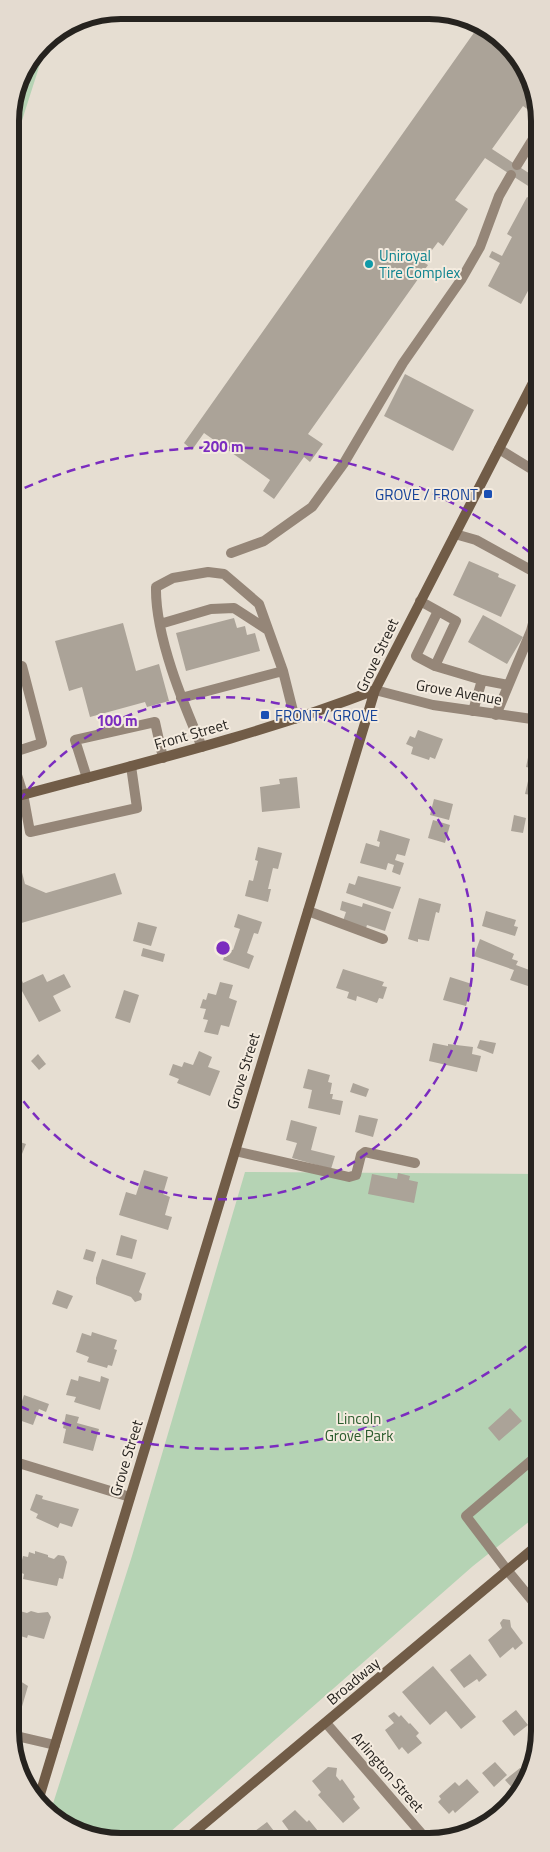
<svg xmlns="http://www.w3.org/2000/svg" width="550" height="1852" viewBox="0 0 550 1852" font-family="'Titillium Web',sans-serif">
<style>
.green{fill:#b5d3b4}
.building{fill:#aba398}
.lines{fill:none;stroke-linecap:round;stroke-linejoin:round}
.service{stroke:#958678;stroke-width:10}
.minor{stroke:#958678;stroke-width:10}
.secondary{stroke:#715c47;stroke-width:10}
.ring{fill:none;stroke:#7b2cbf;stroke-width:2.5;stroke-dasharray:9 6}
.culture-dot{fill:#0f9aa8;stroke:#f4ebdf;stroke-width:2}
.transit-dot{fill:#1a4fb4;stroke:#f4ebdf;stroke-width:2}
.labels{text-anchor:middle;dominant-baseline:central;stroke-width:4;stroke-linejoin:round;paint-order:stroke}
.culture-label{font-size:15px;fill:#0d838f;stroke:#f4ebdf;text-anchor:start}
.transit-label{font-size:15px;fill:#164399;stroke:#f4ebdf;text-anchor:end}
.street-label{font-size:15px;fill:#26231f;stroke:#f4ebdf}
.park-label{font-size:15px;fill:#2b5b2d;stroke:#f4ebdf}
.rim{fill:none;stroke:#26231f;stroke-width:6}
.centre{fill:#7b2cbf;stroke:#f4ebdf;stroke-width:2.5}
.ring-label{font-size:15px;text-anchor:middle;font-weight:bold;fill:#7b2cbf;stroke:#f4ebdf;stroke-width:4;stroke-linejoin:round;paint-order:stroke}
</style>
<rect width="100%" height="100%" fill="#e6ded2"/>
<!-- green -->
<path class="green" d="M48,39l-38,119c0,-14 -2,-30 0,-44 4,-26 16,-60 38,-75z
M245,1172l294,2 1,339 -67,53 -312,274h-62l-49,-27 82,-257z"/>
<!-- building -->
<path class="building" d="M478,27l30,16 25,48 -1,1 6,8 -8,11 -7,-5 -31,43 46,30v93l-17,32 -33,-18 12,-23 -11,-6 3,-6 10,5 10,-19 -5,-3 20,-37 4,2 5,-8 -51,-33 -30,42 13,9 -25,37 -5,-4 -15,20 5,3 -120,169 15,10 -13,18 -6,-5 -30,42 -11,-8 7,-11 -66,-47 -12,17 -8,-7z
M405,374l69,36 -21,41 -69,-35z
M469,561l30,13 -1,3 18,8 -15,32 -48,-22z
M483,615l40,22 -16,27 -39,-22z
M234,618l3,10 8,-2 2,9 8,-2 5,18 -74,20 -10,-38z
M123,623l13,48 23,-7 10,37 -22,6 -2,-5 -55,15 -8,-30 -13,4 -14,-50z
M418,730l25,9 -8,20 -5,-2 -1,3 -18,-6 2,-7 -7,-3 4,-8 5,2z
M529,753l10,2v47l-9,-2 1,-5 -6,-1 6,-26 -5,-1z
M297,777l3,31 -38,4 -2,-25 20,-3 -1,-5z
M434,799l19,5 -4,16 -19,-5z
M514,815l12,3 -3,15 -12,-2z
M433,820l17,5 -5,18 -17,-5z
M380,830l30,9 -5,17 -8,-2 -2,6 9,3 -4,12 -8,-3 2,-7 -6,-2 -2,7 -26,-7 6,-20 13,4 1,-5 -3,-1z
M258,847l24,6 -4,16 -5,-1 -5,21h3l-3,13 -23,-6 4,-16 4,1 5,-20 -3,-1z
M17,853l8,31 21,9 69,-20 7,21 -111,32v-72z
M532,857l7,1 -2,15 -7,-1z
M358,876l43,11 -8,22 -47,-16 3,-10 6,2z
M419,898l22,6 -2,9 -3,-1 -7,29 -11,-2v3l-10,-3z
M342,901l20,6 1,-4 28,9 -6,19 -18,-6 -1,3 -23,-7 3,-9 -6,-2z
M486,911l30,9 -2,6 4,1 -3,9 -33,-10z
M238,914l24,8 -4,12 -4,-1 -7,20 7,3 -5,13 -26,-9 4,-12 6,2 7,-21 -6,-2z
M138,922l19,5 -6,19 -18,-5z
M480,939l34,15 -2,5 6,2 -2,4 16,6 -4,15 -18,-6 4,-10 -40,-14z
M143,948l22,6 -2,8 -22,-6z
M343,969l41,13 -2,4 5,1 -4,12 -4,-1 -2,5 -20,-7 -1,5 -9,-3 2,-6 -13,-4z
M17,970l6,13 20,-9 4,8 17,-8 7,13 -18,9 8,15 -22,11 -17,-31 -11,6v-24z
M450,977l22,7 -6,22 -23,-6z
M220,982l13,3 -4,13 8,3 -8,26 -8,-2 -3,10 -14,-3 4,-12 -5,-1 3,-10 -6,-1 3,-9 3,1 2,-7 8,2z
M124,990l15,5 -9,28 -15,-5z
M480,1040l16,3 -3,11 -16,-6z
M433,1043l15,3v-2l25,3 -1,7 9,2 -4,16 -48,-11z
M199,1051l13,6 -4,10 12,4 -10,25 -33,-13 2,-4 -10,-4 4,-11 9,3 2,-5 9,3z
M38,1054l8,10 -7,6 -8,-9z
M308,1069l22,6 -2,7 4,1 -2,11h3l-1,5 11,2 -3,14 -32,-7 4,-18 -9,-2z
M353,1083l16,6 -3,8 -16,-5z
M359,1115l19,4 -5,18 -18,-5z
M291,1120l26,7 -6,23 24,6 -4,13 -39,-11 5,-15 -11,-3z
M11,1139l15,5 -4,10 -5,-2 -3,7 6,2 -8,24z
M144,1170l24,7 -5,17 7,3 -5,18 7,2 -4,13 -49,-15 7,-23 10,3z
M398,1173l12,3 -1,4 9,2 -4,21 -46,-9 4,-20 25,5z
M121,1235l16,5 -5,19 -16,-4z
M86,1249l10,3 -3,10 -10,-3z
M102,1259l44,14 -7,19 3,2 -1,6 -6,2 -4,-5 -35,-13v-6z
M57,1290l16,6 -6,13 -15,-5z
M92,1332l25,8 -3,9 3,1 -5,16 -4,-1 -1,3 -20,-6 2,-5 -13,-5 6,-19 9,3z
M79,1376l21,6 1,-6 8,3 -9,31 -26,-8 2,-5 -10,-2 5,-16 7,2z
M12,1393l7,3 -4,13 -3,-1z
M24,1395l25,9 -3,8 -7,-3 -6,16 -17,-6z
M510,1408l12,13 -23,20 -11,-13z
M66,1414l13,3 -2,6 22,6 -6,22 -30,-8 3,-14 -3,-1z
M36,1494l7,2 -1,3 37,10 -7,18 -12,-4 -2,5 -22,-10 2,-4 -8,-4z
M35,1551l13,4v2l6,2 4,-4 6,1 3,6 -4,17 -4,-1 -2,8 -34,-7 1,-5 -5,-2 4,-16 5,1 1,-5 6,2z
M12,1609l15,4 4,-2 7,2 10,-1 3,5 -7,22 -16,-4 -1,3 -10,-3 -1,5 -4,-1z
M503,1619l7,1 1,7 12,16 -8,7 -2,-3 -13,11 -12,-18 14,-12 -2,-5z
M470,1654l17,21 -8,7 -2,-3 -13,9 -14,-18z
M433,1666l43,51 -15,12 -15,-18 -16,14 -28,-33z
M12,1676l16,10 -7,24 -9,-2z
M516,1710l12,15 -14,11 -12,-15z
M394,1712l5,5 2,-2 8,9 1,-1 9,10 -3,3 6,7 -14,11 -6,-7 -3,3 -14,-20 9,-7 -6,-7z
M495,1762l12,13 -13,12 -12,-14z
M328,1767l9,1 -1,8 4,5 2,-2 13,18 -2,2 7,9 -17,15 -25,-28 3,-3 -9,-11z
M520,1768l5,6 -8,19 -12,-13z
M467,1779l12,13 -24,21 -2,-3 -4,4 -11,-12 3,-3 -2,-3 16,-14 4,4z
M295,1810l12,12 2,-2 9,11 -3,2 6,7h-29l-5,-5 3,-3 -8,-11z
M267,1822l10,13 3,-3 6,8h-31l-4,-6z"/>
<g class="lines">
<!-- service -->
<path class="service" d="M517,165l21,-34
M499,449l39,24
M455,534l21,6 62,34
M231,553l33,-12 48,-34 32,-44 59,-100 58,-83 19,-33 19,-51 12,-21
M420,601l36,20 -21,45 47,14 -9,31
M160,624l51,-15 23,-1 34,22
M435,666l-19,-10 22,-45
M11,669l11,-3 20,77 -31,10
M482,680l26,5
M181,698l102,-27
M496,715l35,-84 7,-27
M202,747c-19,-44 -47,-111 -46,-160l17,-9 35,-6 16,2 35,30 24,67 12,48
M11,756l12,38 7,38 107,-24 -6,-42
M87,778l-12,-38 80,-18 8,36
M308,911l75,28
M235,1151l114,26 7,-2 5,-20 4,-3 50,11
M507,1570l-41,-54 73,-62"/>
<!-- minor -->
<path class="minor" d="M375,690l58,15 106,15
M12,1461l118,36
M507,1570l33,40
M326,1723l101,117
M12,1735l43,10"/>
<!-- secondary -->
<path class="secondary" d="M11,798c122,-33 246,-62 364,-108
M38,1801l337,-1111 163,-317
M185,1840l355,-297"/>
</g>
<!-- distance rings -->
<g class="ring">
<path d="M11 813A251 251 0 1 1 12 1085"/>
<path d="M538 1337A501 501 0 0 1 15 1404M11 494A501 501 0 0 1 538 559"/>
</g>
<!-- markers -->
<circle class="culture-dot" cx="369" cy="264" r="5"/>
<g class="transit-dot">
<rect x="483" y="489" width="10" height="10" rx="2.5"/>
<rect x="260" y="710" width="10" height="10" rx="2.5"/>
</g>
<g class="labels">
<!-- culture labels -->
<g class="culture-label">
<text x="379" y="255">Uniroyal<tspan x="379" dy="17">Tire Complex</tspan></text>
</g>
<!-- transit labels -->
<g class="transit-label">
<text x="478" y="494">GROVE / FRONT</text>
<text x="275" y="715" text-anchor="start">FRONT / GROVE</text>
</g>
<!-- street labels -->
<g class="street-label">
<text transform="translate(377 655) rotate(-65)">Grove Street</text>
<text transform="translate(459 692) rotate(10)">Grove Avenue</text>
<text transform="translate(191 734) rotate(-16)">Front Street</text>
<text transform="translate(243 1071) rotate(-73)">Grove Street</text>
<text transform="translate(126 1458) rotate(-73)">Grove Street</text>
<text transform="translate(353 1681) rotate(-40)">Broadway</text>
<text transform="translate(388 1772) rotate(49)">Arlington Street</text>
</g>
<!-- park labels -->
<g class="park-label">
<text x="359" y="1418">Lincoln<tspan x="359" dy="17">Grove Park</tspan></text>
</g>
</g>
<!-- crop -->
<path d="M0 0H550V1852H0ZM121 19H429A102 102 0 0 1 531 121V1731A102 102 0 0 1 429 1833H121A102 102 0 0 1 19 1731V121A102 102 0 0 1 121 19Z" fill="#e4dbd0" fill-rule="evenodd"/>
<path class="rim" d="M121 19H429A102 102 0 0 1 531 121V1731A102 102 0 0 1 429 1833H121A102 102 0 0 1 19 1731V121A102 102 0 0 1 121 19Z"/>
<circle cx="223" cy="948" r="8" class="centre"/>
<g class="ring-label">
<text x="223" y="452">200 m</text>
<text x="117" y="726">100 m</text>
</g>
</svg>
